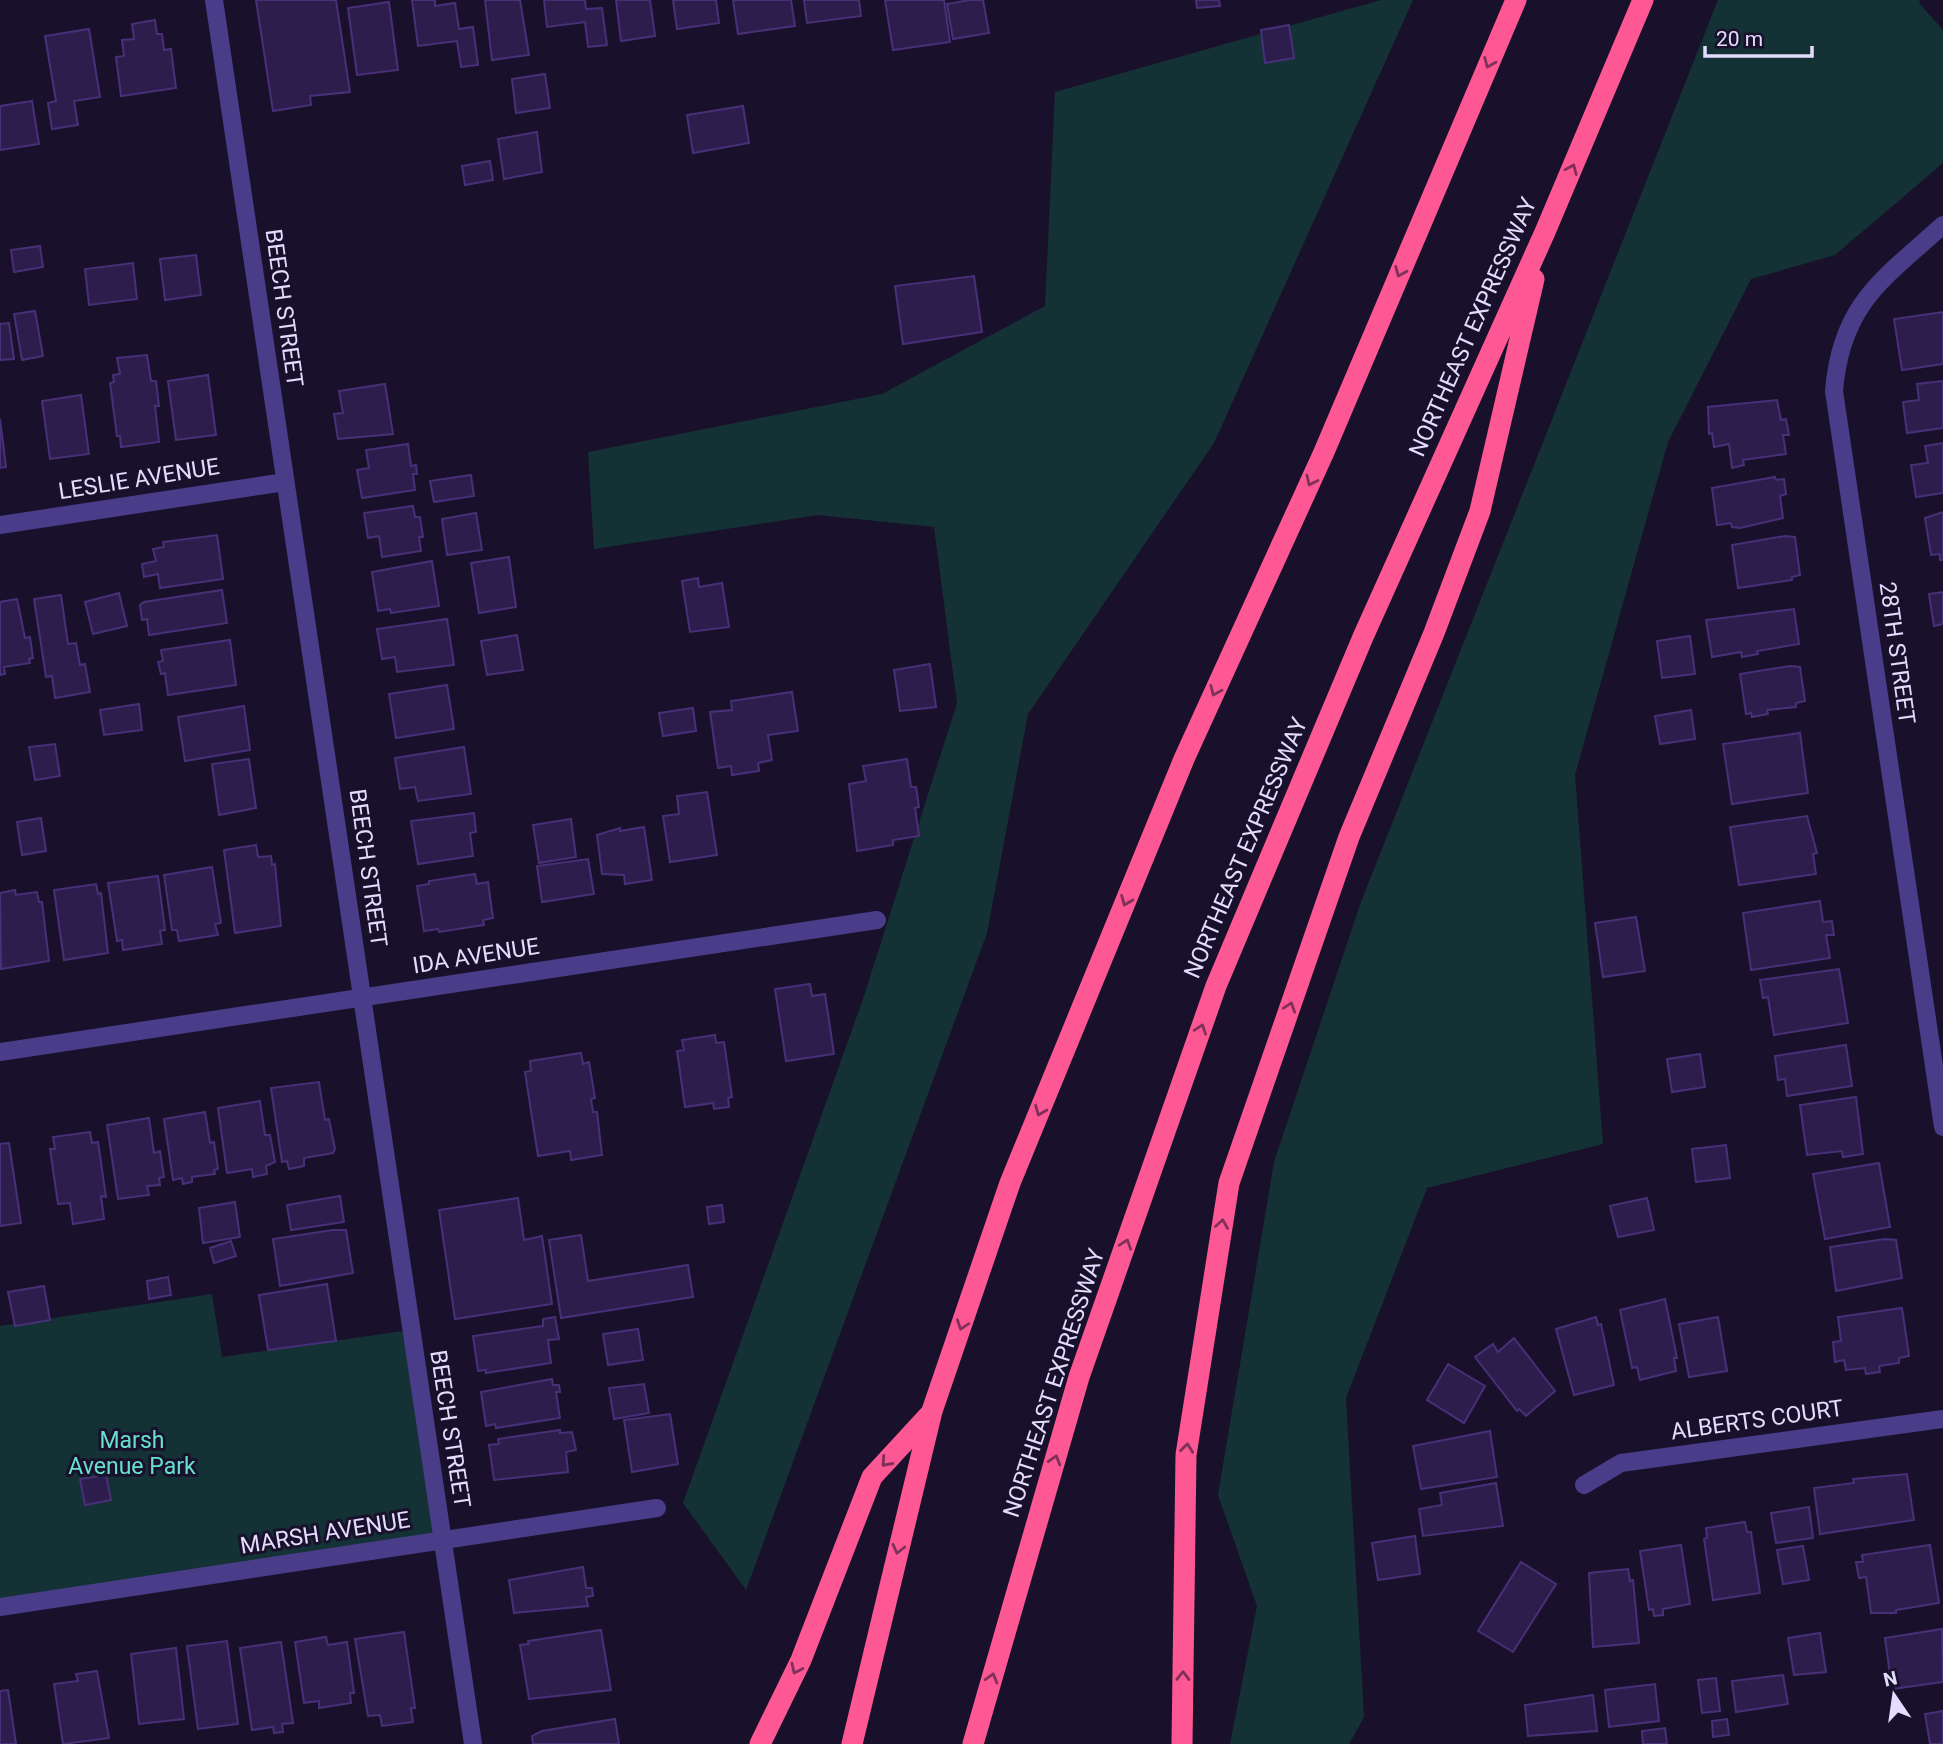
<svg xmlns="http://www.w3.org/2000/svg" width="1943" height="1744" viewBox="0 0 1943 1744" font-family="Roboto,sans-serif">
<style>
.green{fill:#143235}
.building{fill:#2d1d4c;stroke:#473078;stroke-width:2}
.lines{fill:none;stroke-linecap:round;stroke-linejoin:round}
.minor{stroke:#493d89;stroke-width:18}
.highway{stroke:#fd5893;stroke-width:21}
.oneway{stroke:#80315a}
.labels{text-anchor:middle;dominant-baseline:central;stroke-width:6;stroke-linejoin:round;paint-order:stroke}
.street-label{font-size:23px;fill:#e4dcff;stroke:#19112b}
.park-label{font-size:23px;fill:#66e0d1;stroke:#19112b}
</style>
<rect width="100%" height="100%" fill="#19112b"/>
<!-- green -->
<path class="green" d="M1381,0h32l-199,443 -186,271 -41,219 -241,657 -63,-87 180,-504 94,-296 -23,-176 -116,-12 -224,34 -6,-97 294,-58 163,-88 10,-214z
M1718,0h202l-1,3 24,27v133l-108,92 -84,24 -83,163 -93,333 28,369 -176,44 -81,210 18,319 -15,27h-119l27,-138 -39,-111 56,-333 87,-260z
M212,1294l10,63 188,-27 32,210 -442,67v-281z"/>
<!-- building -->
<path class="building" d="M256,0h80l14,92 -40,4 1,9 -38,6z
M412,0h23v6l20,-3 4,26 14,-2 5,38 -17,2 -4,-26 -39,5z
M485,0h35l9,55 -37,5z
M544,0h41l1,9 16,-1 5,37 -19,2 -3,-25 -38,5z
M616,0h34l5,36 -34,5z
M673,0h43l3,23 -42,6z
M733,0h58l4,26 -57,8z
M804,0h55l2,16 -54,7z
M885,0h59l6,42 -57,8z
M970,0h13l6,33 -36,6 -6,-35z
M1196,0h23l1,6 -23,2z
M389,2l9,68 -41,5 -9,-67z
M155,20l2,14h5l2,16 7,-1 5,39 -55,8 -5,-39 8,-1 -2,-16 12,-1 -2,-15z
M1289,25l5,33 -29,5 -4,-33z
M89,29l11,68 -26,4 4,24 -26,4 -4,-26 8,-2 -11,-65z
M545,74l5,34 -34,5 -4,-34z
M32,101l7,43 -39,6v-44z
M743,106l6,37 -56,10 -6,-38z
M537,132l5,40 -38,7 -6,-40z
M490,161l3,19 -28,5 -3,-19z
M40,246l3,21 -29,5 -3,-22z
M196,255l5,40 -36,5 -5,-41z
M133,263l4,36 -48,6 -4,-36z
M974,276l8,56 -79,12 -8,-58z
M35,311l8,45 -21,4 -8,-46z
M1943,312v52l-41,6 -8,-51z
M9,323l5,36 -14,1v-36z
M147,355l4,26h5l3,25h-4l4,36 -38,5 -1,-11h-3l-7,-53 4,-1 -1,-7 7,-1 -3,-16z
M208,375l8,60 -40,5 -8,-59z
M1943,381v47l-36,5 -4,-31 16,-2 -2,-16z
M385,384l8,50 -55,5 -4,-25 9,-1 -4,-22z
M81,395l8,59 -39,5 -8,-58z
M1777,400l4,20 5,-1 3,16h-6l3,19 -43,6 1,5 -12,3 -3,-24 -15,3 -2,-14 -3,1 -1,-27z
M0,419l6,48 -6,1z
M1943,443v50l-27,4 -5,-32 17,-2 -3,-17z
M408,444l3,22 5,-1 1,9h-4l2,16 -53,8 -5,-28 12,-2 -3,-18z
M471,475l3,21 -40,6 -4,-21z
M1775,477l1,3 8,-1 2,15 -6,2 3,22 -43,10 -8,-1 -1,-4 -14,2 -5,-37z
M413,506l2,11h5l3,20h-4l2,14 -39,6 -3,-21 -11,2 -4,-25z
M1943,512v48h-3v-6l-9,1 -6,-37z
M476,513l6,37 -35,5 -5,-36z
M217,535l6,44 -63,9 -2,-14 -14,3 -2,-13 14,-3 -3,-12 11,-2 -1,-5z
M1785,536l10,1 5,38 -8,2v3l-54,8 -6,-43z
M509,557l7,50 -37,6 -8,-50z
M432,561l7,45 -48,7 -1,-4 -12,2 -6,-39z
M698,578l1,9 23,-4 7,44 -39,5 -8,-51z
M222,590l5,33 -78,12 -2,-16 -5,1 -2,-15 4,-3z
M1943,592v32l-9,2 -5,-32z
M119,593l8,33 -34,8 -8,-32z
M61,595l7,49 8,-1 4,22 5,-1 5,28 -35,6 -3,-22 -6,1 -12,-78z
M17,599l8,39 5,-1 3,21 -4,1 1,4 -26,4 1,7 -5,1v-73z
M1794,609l5,35 -42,7 1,3 -16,3 -1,-5 -29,5 -6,-37z
M447,619l7,46 -57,7 -2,-15 -13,2 -5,-30z
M517,635l6,35 -36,5 -6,-34z
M1690,636l5,38 -33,4 -5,-37z
M230,640l6,45 -68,10 -3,-22 -4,1 -3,-12 5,-1 -2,-11z
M930,664l6,43 -36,4 -6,-41z
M1790,666l10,1 5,34 -9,2v4l-29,3 1,4 -16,3 -1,-4 -5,1 -6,-40z
M447,685l7,44 -58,9 -7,-44z
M792,692l6,39 -30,4 4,25 -14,3 1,8 -27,4 -1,-9 -13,2 -8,-56 22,-2 -1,-9z
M139,704l3,26 -38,5 -4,-25z
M244,706l6,44 -65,11 -7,-44z
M693,708l3,23 -33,5 -4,-23z
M1691,710l4,29 -35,5 -5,-28z
M1800,733l8,60 -76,11 -9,-60z
M55,744l5,32 -25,4 -6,-33z
M464,747l7,47 -53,7 -3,-14 -15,2 -5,-31z
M249,759l7,49 -37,7 -7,-51z
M907,759l4,28h5l3,20 -4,1 4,28 -26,4v5l-36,6 -8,-67 17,-3 -3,-15z
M707,792l10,63 -47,7 -7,-46 16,-2 -2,-18z
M474,813l2,19 -6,1 3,23 -55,8 -7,-43z
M1807,816l10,37 -4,1 3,20 -77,11 -9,-58z
M41,818l5,33 -24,4 -5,-33z
M571,819l5,38 -37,6 -6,-38z
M644,827l8,53 -27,4 -1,-9 -22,-1 -5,-39 23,-7v3z
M256,845l2,12 13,-1 1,9 3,-1 6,62 -46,7 -11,-83z
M588,859l6,35 -52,8 -5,-36z
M212,867l9,56 -6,1 3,11 -39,6 -2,-11h-5l-8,-55z
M475,874l2,10 11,-2 5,36 -10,2 1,5 -45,7 -1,-3 -14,2 -7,-45 12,-2v-3z
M158,876l7,54 -5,1 2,13 -39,6 -1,-10 -5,1 -9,-58z
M96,884l2,10 3,-1 7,60 -44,7 -10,-70z
M15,890l1,5 21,-3 2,10h3l7,59 -48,8 -1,-76z
M1820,901l3,21 9,-1 2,14h-8l4,23 -79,12 -8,-57z
M1636,917l9,54 -42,6 -8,-54z
M1839,969l9,54 -74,12 -6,-38 -5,1 -3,-18z
M810,984l2,12 13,-2 9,60 -48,7 -11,-72z
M715,1035l1,8 8,-1 8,55 -4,1 1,9 -15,2 -1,-6 -28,4 -8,-56 7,-1 -2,-10z
M1846,1045l6,41 -65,10 -2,-17 -7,1 -3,-24z
M581,1053l2,11 6,-2 6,36 -4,1 2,13h4l5,43 -31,5 -1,-9 -32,5 -13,-84 6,-1 -1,-10z
M1700,1054l5,33 -33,5 -5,-33z
M319,1082l6,38 4,-1 6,30 -2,4 -29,5v8l-15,3 -2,-8 -5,1 -11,-74z
M1856,1097l7,57 -20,3 -1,-6 -35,4 -7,-50z
M260,1101l5,34h5l5,27 -9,4 1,8 -14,3 -1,-8 -25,4 -9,-65z
M205,1112l5,31 4,-1 4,27 -4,1 1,4 -23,3v5l-9,2 -1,-6 -9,2 -9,-61z
M149,1118l5,35 6,-2 4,26 -5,1 1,7 -13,1 2,9 -31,4 -11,-74z
M90,1132l2,11 6,-1 8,55 -5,-1 3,23 -31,5 -3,-21 -12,1 -8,-55h5l-2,-12z
M9,1143l12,80 -21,3v-82z
M1726,1145l4,33 -34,4 -4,-33z
M1879,1163l11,64 -65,12 -12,-65z
M340,1196l4,26 -53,8 -4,-25z
M518,1198l6,42 18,-4 10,68 -97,15 -16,-109z
M1647,1198l7,32 -36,7 -8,-31z
M235,1202l5,35 -37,6 -4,-35z
M722,1205l2,17 -15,2 -2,-17z
M333,1230h13l7,43 -73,13 -7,-47z
M581,1235l7,46 100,-16 5,32 -132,21 -12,-78z
M1885,1239l11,1 6,38 -66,13 -6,-44z
M231,1241l5,15 -22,7 -4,-15z
M168,1277l3,18 -22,4 -2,-18z
M327,1284l9,57 -68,9 -9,-55z
M44,1286l6,34 -35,6 -7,-34z
M1665,1299l12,59h-3l2,13 -36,9 -3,-13 -5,1 -12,-58z
M1902,1308l7,48 -10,2v5l-20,3 1,6 -14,2 -1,-6 -19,2 -2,-10 -9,2 -2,-20 8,-1 -3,-24z
M555,1317l4,22 -11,1 3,23 -65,10v-3l-8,1 -5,-35 70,-10v-7z
M1596,1317l2,8 3,-1 13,61 -40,10 -18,-66z
M1718,1317l9,54 -38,6 -10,-53z
M638,1329l5,31 -35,5 -5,-31z
M1514,1338l41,53 -29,25 -7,-7 -2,2 -42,-54 18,-13 5,8z
M1448,1364l37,22 -21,37 -37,-23z
M552,1379l1,6h6l1,7h-4l4,26 -64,10 -1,-4 -9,2 -5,-34z
M644,1384l5,29 -35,6 -5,-31z
M670,1414l8,50 -46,8 -8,-52z
M560,1430v3l12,-1 4,18 -10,2 2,20 -74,8 -5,-35 10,-1 -1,-5z
M1490,1431l7,46 -76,12 -8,-43z
M1907,1474l7,46 -94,14 -6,-46 40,-5 -1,-4z
M106,1475l5,25 -26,5 -5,-26z
M1496,1483l7,43 -80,10 -4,-27 23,-4 -2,-12z
M1809,1507l4,31 -37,5 -5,-30z
M1745,1522l2,10h4l9,61 -47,7 -9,-61 3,-1 -1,-10z
M1415,1536l5,38 -42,6 -6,-37z
M1681,1545l9,59 -27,5v6l-9,1 -1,-7 -4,1 -9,-59z
M1930,1545l9,58 -43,7v3h-25l-5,-36 -7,1 -3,-16h7l-1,-7z
M1803,1546l6,34 -26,4 -6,-34z
M1521,1562l35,22 -43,68 -35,-21z
M583,1567l3,21h6l1,8 -7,1 2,9 -74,7 -5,-33z
M1628,1569l2,12 3,-1 6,63 -46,4 -4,-74z
M1942,1629l1,53 -51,7 -7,-51z
M601,1630l10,60 -82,9 -9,-54 9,-1 -1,-3z
M404,1632l11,76h-4l2,14 -31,4 -2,-11 -12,1 -13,-77z
M1820,1633l6,39 -32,3 -6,-37z
M326,1637l2,8 19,-3 7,51h-4l1,10 -32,5v-7l-15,2 -9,-61z
M227,1641l11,83 -40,5 -11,-83z
M281,1642l12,81 -11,1 1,8 -9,1 -1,-6 -21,3 -12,-82z
M176,1648l8,71 -45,5 -8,-70z
M97,1671l12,67 -46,6 -9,-60 24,-3 -2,-7z
M1783,1675l5,29 -52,8 -4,-31z
M1716,1678l4,33 -18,2 -4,-33z
M1655,1684l4,37 -50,6 -4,-37z
M8,1690l8,54h-16v-53z
M1593,1695l4,36 -69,5 -3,-31z
M1943,1711v33h-13l-5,-30z
M615,1719l4,25h-86l-1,-8 10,-5z
M1727,1719l2,16 -16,2 -1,-16z
M1665,1728l2,16h-24l-1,-13z"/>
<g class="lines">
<!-- minor -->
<path class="minor" d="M214,0l259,1744
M1943,225c-60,54 -102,79 -109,166l109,736
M0,525l285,-43
M0,1052l877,-132
M1584,1485l37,-22 322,-44
M0,1607l657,-99"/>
<!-- highway -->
<path class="highway" d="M760,1744l41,-84 71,-183 59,-64
M852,1744l80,-333 78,-228 174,-424 140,-307 192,-452
M973,1744l106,-367 137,-391 147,-349 182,-405 98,-232
M1182,1744l4,-289 43,-272 120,-346 85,-204 46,-122 54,-232"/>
</g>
<!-- one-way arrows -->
<defs><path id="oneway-chevron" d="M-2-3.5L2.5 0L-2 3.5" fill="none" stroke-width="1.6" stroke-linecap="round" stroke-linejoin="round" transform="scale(1.75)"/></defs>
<g class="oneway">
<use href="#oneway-chevron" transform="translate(1489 63) rotate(113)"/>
<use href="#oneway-chevron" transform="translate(1572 169) rotate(-67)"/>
<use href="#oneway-chevron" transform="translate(1400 272) rotate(113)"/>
<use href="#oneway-chevron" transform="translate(1311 481) rotate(115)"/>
<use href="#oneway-chevron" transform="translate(1215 691) rotate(114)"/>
<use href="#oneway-chevron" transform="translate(1126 901) rotate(112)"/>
<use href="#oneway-chevron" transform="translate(1290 1007) rotate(-71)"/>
<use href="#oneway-chevron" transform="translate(1201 1029) rotate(-71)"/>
<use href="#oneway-chevron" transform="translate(1040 1111) rotate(112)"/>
<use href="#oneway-chevron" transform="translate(1222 1224) rotate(-81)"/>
<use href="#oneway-chevron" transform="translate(1126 1244) rotate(-71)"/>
<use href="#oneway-chevron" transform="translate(962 1325) rotate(109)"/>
<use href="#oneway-chevron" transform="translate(1187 1448) rotate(-83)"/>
<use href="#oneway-chevron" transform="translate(1055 1460) rotate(-74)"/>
<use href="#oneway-chevron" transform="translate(886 1462) rotate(132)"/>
<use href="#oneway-chevron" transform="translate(898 1549) rotate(103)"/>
<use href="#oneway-chevron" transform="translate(796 1669) rotate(115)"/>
<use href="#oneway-chevron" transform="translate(1183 1676) rotate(-89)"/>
<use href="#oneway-chevron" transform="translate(992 1678) rotate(-74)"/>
</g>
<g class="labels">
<!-- street labels -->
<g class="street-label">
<text transform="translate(284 308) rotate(82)">BEECH STREET</text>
<text transform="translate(1473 327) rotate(-66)">NORTHEAST EXPRESSWAY</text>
<text transform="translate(139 479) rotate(-9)">LESLIE AVENUE</text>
<text transform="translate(1897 653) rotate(82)">28TH STREET</text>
<text transform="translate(1246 848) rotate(-67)">NORTHEAST EXPRESSWAY</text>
<text transform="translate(368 868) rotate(82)">BEECH STREET</text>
<text transform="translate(476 956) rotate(-9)">IDA AVENUE</text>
<text transform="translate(1054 1383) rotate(-72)">NORTHEAST EXPRESSWAY</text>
<text transform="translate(1757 1420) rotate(-8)">ALBERTS COURT</text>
<text transform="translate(450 1429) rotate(81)">BEECH STREET</text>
<text transform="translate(325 1533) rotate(-9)">MARSH AVENUE</text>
</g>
<!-- park labels -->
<g class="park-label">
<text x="132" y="1440">Marsh<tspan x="132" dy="26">Avenue Park</tspan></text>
</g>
</g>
<!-- north arrow -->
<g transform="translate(1894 1695) rotate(347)" stroke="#19112b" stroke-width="5" paint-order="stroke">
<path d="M0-5L12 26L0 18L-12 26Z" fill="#e4dcff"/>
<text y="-10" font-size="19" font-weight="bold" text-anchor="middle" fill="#e4dcff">N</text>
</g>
<!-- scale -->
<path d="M1705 46v10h107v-10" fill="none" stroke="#e4dcff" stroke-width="3.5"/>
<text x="1716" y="46" font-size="21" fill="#e4dcff" stroke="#19112b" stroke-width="5" paint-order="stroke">20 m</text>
</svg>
